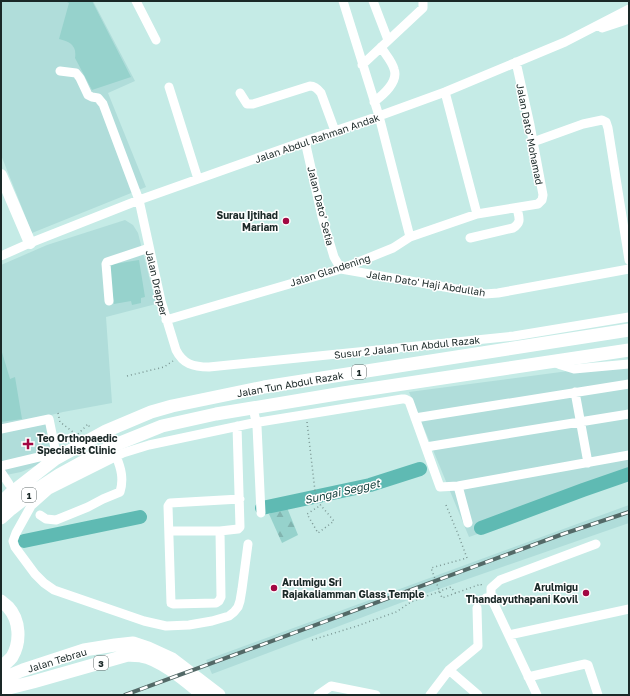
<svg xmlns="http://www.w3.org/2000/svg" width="630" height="696" viewBox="0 0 630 696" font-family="'Golos Text',sans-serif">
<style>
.built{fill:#b0ddda}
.forest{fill:url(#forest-firs)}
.garden{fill:#96d2cc}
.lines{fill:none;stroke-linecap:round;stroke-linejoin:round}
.river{stroke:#5fbab3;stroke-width:14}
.path{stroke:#7c9895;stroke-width:1.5;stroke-dasharray:1 3;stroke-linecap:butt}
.minor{stroke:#fff;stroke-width:9}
.major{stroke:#fff;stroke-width:12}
.highway{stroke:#fff;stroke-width:13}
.rail-casing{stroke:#536967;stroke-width:4}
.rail{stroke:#fff;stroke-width:2.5;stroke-dasharray:8;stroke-linecap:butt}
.poi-dot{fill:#a20843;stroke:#fff;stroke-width:1.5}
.labels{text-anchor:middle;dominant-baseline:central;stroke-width:3;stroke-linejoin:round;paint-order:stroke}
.shield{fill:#fff;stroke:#5f6868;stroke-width:1}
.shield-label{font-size:9px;font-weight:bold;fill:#1a2827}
.street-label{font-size:10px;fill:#1a2827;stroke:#fff}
.poi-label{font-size:10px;font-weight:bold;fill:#1a2827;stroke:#fff;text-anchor:end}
.water-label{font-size:11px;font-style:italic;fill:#15403d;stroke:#fff}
</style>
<defs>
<pattern id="forest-firs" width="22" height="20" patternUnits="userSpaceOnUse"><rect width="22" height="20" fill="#96d2cc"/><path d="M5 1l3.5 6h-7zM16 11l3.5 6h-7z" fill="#81b4af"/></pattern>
</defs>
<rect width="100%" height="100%" fill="#c5ebe6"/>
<!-- built -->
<path class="built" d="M1,1h92l42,80 -27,12 38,94 -114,46 -31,-78z
M125,220l8,5 5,8 18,71 -50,13 6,86 -49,9 -12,3 8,41 -38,16 -20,4v-211l46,-20z
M629,363v117l-160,57 -60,-145z
M629,505v18l-213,74 -204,77 -6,-14z"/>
<!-- forest -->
<path class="forest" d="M286,505l12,30 -16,8 -13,-29z"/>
<!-- garden -->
<path class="garden" d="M65,1h27l39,76 -39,13 -17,-32c2,-13 -5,-16 -16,-19l10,-36z
M139,260l6,37 -4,1v5l-9,2 -1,-4 -17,3 -6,-39z
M1,349l9,30 5,-2 7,42 -21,3z"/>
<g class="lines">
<!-- river -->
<path class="river" d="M262,508l108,-23 50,-16
M481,528l102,-38 46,-16
M24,541l116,-24"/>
<!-- path -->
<path class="path" d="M127,376l37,-9 9,-6
M58,413l2,9 17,13 11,-11 2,4
M307,422l8,69 3,11 16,19 -16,12 -11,-19 14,-9
M446,505l12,29 9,24 -36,10 11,30 39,-14 1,3
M312,640l45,-14 39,-14 15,-10 40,-15 5,7"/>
<!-- minor -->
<path class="minor" d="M136,1l20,39
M343,1l36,115 31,121
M373,1l15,39
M602,28l27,-9
M362,65l61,-57v-7
M60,71l16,2 4,5 8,17 4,2 6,1 5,6 36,96 22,101 15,49c7,14 17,17 33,17l305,-31 115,-19
M169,87l29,92
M445,92l32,122
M240,93l7,11h6l57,-18c5,0 8,3 11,7l14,38
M374,102c9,-7 25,-20 20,-33 -2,-8 -9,-15 -13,-22
M305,141l17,76 12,40 7,12
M533,142l50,-18 19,-4 4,2 2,6 21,132
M470,238l43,-10c9,-6 6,-10 4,-20
M1,256l29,-13 109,-43 166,-59 74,-25 66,-24 120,-50 64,-33
M341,269l144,25 13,-1 131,-24
M109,301l-3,-37 1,-2 42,-14
M166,320l175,-51 52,-21 17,-11 67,-23 61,-10 4,-4 1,-5 -13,-70 -14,-63
M554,362l7,3 13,4 55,-5
M575,392l13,71
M253,408l4,18 4,87
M415,418l214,-34
M1,429l48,-10 8,39
M426,447l203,-33
M1,466l38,-9h4l12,2
M1,472l8,12
M458,486l10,37
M40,515l6,4 10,1 32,-13 15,-8 17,-7c4,-13 1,-24 -4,-36
M169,531h51l18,-2 2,-2 -3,-101
M220,531l1,66 -2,4 -3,2 -43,1 -2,-1 -3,-97 2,-3 70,-4
M248,544l-6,45 -2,12 -2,6 -4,5 -5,4 -17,5 -23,4 -23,1 -22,-5 -90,-31 -10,-7 -9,-9 -20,-27 -2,-6 3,-8 15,-27 18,-16 74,-37 26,-8 104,-22 149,-24h3l4,2 31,86 18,-1 171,-31
M486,598l5,2 3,4 43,91
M491,600v-12l9,-8 96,-36
M509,635l120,-26
M449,670l29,25
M528,677l57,-13 3,1 10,30
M318,695l13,-9 45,9
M430,695l19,-25 29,-24 -1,-38"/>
<!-- major -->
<path class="major" d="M1,175l29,68"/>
<!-- highway -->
<path class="highway" d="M1,503l9,-9 45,-35 51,-28 45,-19 21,-6 92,-19 365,-57
M1,518l10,-9 22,-17 26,-17 51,-28 52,-21 54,-12 127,-21 286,-43
M1,601c2,2 5,4 7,6 12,13 13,35 4,50 -3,4 -8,7 -11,11
M1,679l22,-9 61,-20 31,-5 18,-2 15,5 24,11 47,36
M1,690l32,-8 95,-27c5,1 9,0 13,1 20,3 46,26 62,39"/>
<!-- rail casing -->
<g class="rail-casing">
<path id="rail" d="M125,695l438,-161 66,-22"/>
</g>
<!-- rail -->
<use href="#rail" class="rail"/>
</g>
<!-- markers -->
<g class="poi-dot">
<circle cx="286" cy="221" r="4"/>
<path d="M26 438h4v4h4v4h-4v4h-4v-4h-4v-4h4z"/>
<circle cx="274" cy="588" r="4"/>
<circle cx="586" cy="593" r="4"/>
</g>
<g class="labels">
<!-- shield labels -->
<g class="shield">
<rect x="352" y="365" width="14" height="14" rx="3"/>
<rect x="22" y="488" width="14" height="14" rx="3"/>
<rect x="94" y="656" width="14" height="14" rx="3"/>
</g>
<g class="shield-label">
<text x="359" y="372">1</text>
<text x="29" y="495">1</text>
<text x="101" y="663">3</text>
</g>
<!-- street labels -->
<g class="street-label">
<text transform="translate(530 134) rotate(79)">Jalan Dato' Mohamad</text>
<text transform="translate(317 138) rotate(-19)">Jalan Abdul Rahman Andak</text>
<text transform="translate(321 206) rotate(76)">Jalan Dato’ Setia</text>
<text transform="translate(330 270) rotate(-18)">Jalan Glandening</text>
<text transform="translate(157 283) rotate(77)">Jalan Drapper</text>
<text transform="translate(426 283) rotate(9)">Jalan Dato' Haji Abdullah</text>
<text transform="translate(407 347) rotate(-6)">Susur 2 Jalan Tun Abdul Razak</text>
<text transform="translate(290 384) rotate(-10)">Jalan Tun Abdul Razak</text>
<text transform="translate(57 660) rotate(-17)">Jalan Tebrau</text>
</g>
<!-- poi labels -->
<g class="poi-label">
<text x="278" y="215">Surau Ijtihad<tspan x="278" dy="12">Mariam</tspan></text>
<text x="37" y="438" text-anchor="start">Teo Orthopaedic<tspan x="37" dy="12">Specialist Clinic</tspan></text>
<text x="282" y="582" text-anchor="start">Arulmigu Sri<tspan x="282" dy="12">Rajakaliamman Glass Temple</tspan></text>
<text x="578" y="587">Arulmigu<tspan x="578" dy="12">Thandayuthapani Kovil</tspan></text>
</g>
<!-- water labels -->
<g class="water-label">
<text transform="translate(342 491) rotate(-13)">Sungai Segget</text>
</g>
</g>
<!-- border -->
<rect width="630" height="696" fill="none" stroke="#1a2827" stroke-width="4"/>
</svg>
